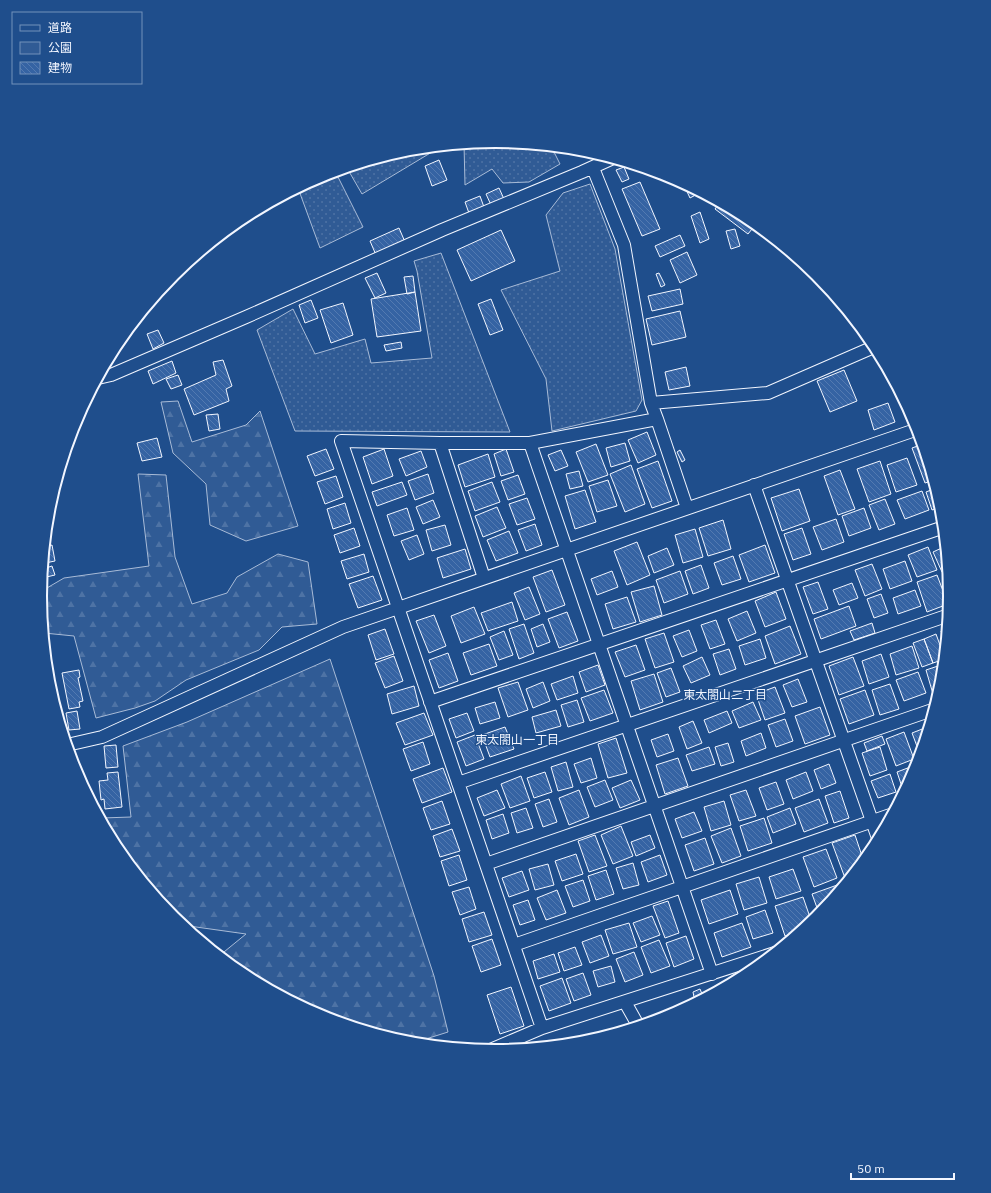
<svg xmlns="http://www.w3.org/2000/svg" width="991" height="1193" viewBox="0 0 991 1193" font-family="'IBM Plex Sans','Noto Sans JP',sans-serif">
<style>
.green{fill:url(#green-dots);stroke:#a8bbd7}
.forest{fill:url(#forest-firs);stroke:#a8bbd7}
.building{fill:url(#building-back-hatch);stroke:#f2f6ff}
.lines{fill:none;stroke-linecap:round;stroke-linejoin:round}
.minor-casing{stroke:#f2f6ff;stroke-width:14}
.minor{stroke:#1f4e8c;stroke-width:12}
.labels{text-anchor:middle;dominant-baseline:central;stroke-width:3;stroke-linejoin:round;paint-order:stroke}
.neighbourhood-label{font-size:12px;fill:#f2f6ff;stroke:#1f4e8c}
.rim{fill:none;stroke:#f2f6ff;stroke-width:2}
</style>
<defs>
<pattern id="green-dots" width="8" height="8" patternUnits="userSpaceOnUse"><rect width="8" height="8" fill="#305b95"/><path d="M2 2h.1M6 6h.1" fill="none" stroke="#4e73a5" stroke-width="1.8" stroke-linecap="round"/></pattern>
<pattern id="forest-firs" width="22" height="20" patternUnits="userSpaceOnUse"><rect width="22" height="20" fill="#305b95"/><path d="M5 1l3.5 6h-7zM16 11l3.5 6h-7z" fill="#4e73a5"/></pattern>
<pattern id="building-back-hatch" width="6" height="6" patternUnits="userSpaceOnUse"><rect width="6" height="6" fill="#3563a3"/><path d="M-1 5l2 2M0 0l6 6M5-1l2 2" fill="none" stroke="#537ab1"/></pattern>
</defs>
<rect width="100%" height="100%" fill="#1f4e8c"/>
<!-- green -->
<path class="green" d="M496,141l55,5 9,18 -31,18 -26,1 -11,-14 -27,16 -1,-41z
M430,147l2,5 -70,42 -15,-26 60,-18z
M335,171l28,56 -43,21 -22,-60 23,-12z
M590,184l25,65 27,151 -6,11 -84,20 -6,-52 -45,-89 59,-19 -14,-56 17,-22z
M441,253l69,179 -215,-1 -38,-101 36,-21 22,45 50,-15 6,24 61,-5 -15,-87 -3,-10z"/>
<!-- forest -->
<path class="forest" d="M178,401l14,41 54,-17 14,-14 38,115 -52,15 -36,-16 -4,-41 -33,-31 -12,-51z
M138,474l28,1 9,82 17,47 35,-11 10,-16 41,-23 30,8 9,62 -35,3 -23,23 -73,30 -31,21 -20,7 -39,10 -22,-82 -30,-3 -4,-41 24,-14 85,-12z
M330,659l104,317 14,56 -38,12 -4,-1 -85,-26 -79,-42 -23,-19 27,-22 -57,-8h-6l-10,-8 -54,-66 -17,-34 29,-1 -8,-71 64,-24z"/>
<!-- building -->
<path class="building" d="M439,160l8,20 -15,6 -7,-20z
M624,167l5,12 -7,3 -6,-12z
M640,182l20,47 -18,7 -20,-47z
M683,183l18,9 -11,6z
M499,188l5,11 -13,6 -5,-11z
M480,196l5,14 -15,6 -5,-14z
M720,202l29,16 7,6 -8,10 -33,-25z
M700,212l9,27 -9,4 -9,-27z
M399,228l6,14 -29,13 -6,-14z
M735,229l5,17 -9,3 -5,-18z
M501,230l14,31 -44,20 -14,-31z
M680,235l5,11 -25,11 -5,-11z
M687,252l10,23 -17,8 -10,-23z
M377,273l9,20 -11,5 -10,-20z
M659,273l6,12 -4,2 -5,-13z
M413,276l2,16 -8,2 -3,-17z
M680,289l3,15 -31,7 -4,-15z
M415,292l6,39 -44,6 -6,-38z
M491,299l12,31 -13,5 -12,-31z
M311,300l7,18 -13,5 -6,-18z
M343,303l10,32 -22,8 -11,-33z
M680,311l6,26 -34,8 -6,-26z
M158,330l6,13 -11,6 -6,-15z
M401,342l1,6 -16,3 -2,-6z
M223,360l9,26 -6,3 3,12 -35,14 -10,-26 32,-14 -3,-13z
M172,361l4,12 -23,11 -5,-13z
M686,367l4,19 -21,4 -4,-18z
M844,370l13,31 -27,11 -13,-31z
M178,375l4,10 -11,4 -5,-10z
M888,403l7,19 -21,8 -6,-20z
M218,414l2,15 -11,2 -3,-16z
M647,432l9,23 -18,8 -10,-23z
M157,438l5,19 -20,4 -5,-18z
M625,443l5,18 -19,6 -5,-19z
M596,444l12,31 -20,7 -12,-30z
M923,444l11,36 -9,3 -13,-35z
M326,449l8,20 -19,7 -8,-20z
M384,449l9,27 -21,8 -9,-27z
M506,449l8,23 -13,4 -7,-22z
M561,450l7,16 -13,5 -7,-16z
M680,450l5,10 -3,2 -5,-10z
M421,451l6,16 -21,9 -7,-17z
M488,454l7,23 -30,10 -7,-22z
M907,458l10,27 -21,7 -9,-27z
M658,461l14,40 -20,7 -15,-39z
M880,461l11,33 -22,8 -12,-33z
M631,465l14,39 -20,8 -15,-38z
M840,470l15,39 -17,6 -14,-39z
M579,471l4,15 -13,3 -4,-15z
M428,474l6,19 -19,7 -7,-19z
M518,475l7,19 -17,6 -7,-19z
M336,476l7,21 -18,7 -8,-22z
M608,480l9,26 -20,6 -8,-26z
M402,482l5,13 -30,11 -5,-14z
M492,482l8,20 -25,9 -7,-20z
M936,488l6,18 -10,4 -6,-18z
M799,489l11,32 -28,10 -11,-33z
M585,490l11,32 -21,7 -10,-33z
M922,491l7,19 -24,9 -8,-19z
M527,498l8,21 -18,6 -8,-21z
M885,499l10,25 -16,6 -10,-25z
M433,500l7,17 -17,7 -7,-17z
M345,503l6,20 -18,6 -6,-20z
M497,507l9,21 -23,9 -8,-21z
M407,508l7,22 -20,6 -7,-21z
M864,508l7,20 -22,8 -7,-20z
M836,519l8,23 -22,8 -9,-23z
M723,520l8,29 -23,7 -9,-28z
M535,524l7,21 -16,6 -8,-21z
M445,525l6,20 -19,6 -6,-21z
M354,528l6,18 -20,7 -6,-18z
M802,528l9,26 -18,6 -9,-26z
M695,529l8,28 -20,6 -8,-28z
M509,531l9,22 -22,8 -9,-21z
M417,535l7,19 -15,6 -8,-19z
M637,542l13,33 -23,10 -13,-34z
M52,545l3,16 -10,2 1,5 6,-2 3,9 -13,3 3,-31z
M765,545l10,28 -26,9 -10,-27z
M946,546l2,23 -6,3 -9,-20z
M928,547l9,23 -20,7 -9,-22z
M667,548l7,17 -20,8 -6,-17z
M465,549l6,20 -28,9 -6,-20z
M364,554l5,18 -22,7 -6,-18z
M733,556l8,23 -19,6 -8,-22z
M905,561l7,20 -22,8 -7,-20z
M872,564l10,25 -17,7 -10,-26z
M701,565l8,23 -16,6 -8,-23z
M552,570l13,35 -19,7 -13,-35z
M612,571l6,16 -21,8 -6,-16z
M680,571l8,23 -24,9 -8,-23z
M937,575l11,29 -21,8 -10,-30z
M373,576l9,24 -24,8 -9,-24z
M949,580l2,17v3l-7,-19z
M818,582l10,27 -15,5 -10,-27z
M852,583l6,15 -19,7 -6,-15z
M654,586l8,29 -22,7 -9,-30z
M529,587l11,27 -15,6 -11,-27z
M915,590l6,16 -23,8 -5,-16z
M776,592l10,27 -21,8 -10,-26z
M881,594l7,19 -14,5 -7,-19z
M627,597l9,25 -23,7 -8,-25z
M512,602l6,19 -30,10 -7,-18z
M849,606l7,20 -35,13 -7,-20z
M474,607l11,27 -24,9 -10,-27z
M747,611l9,22 -19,8 -9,-22z
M567,612l11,29 -19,7 -11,-29z
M434,615l12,31 -17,7 -13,-32z
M716,620l9,24 -15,5 -9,-24z
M872,623l3,10 -21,7 -4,-9z
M524,624l10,29 -15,6 -10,-30z
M543,624l7,18 -13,5 -6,-18z
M790,626l11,28 -26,10 -10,-28z
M948,628l-2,18 -5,-15z
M385,629l9,25 -18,6 -8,-25z
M689,630l8,21 -15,6 -9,-21z
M504,631l9,24 -14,5 -9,-23z
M664,633l10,29 -19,6 -10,-29z
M936,634l9,25 -12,4 -9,-24z
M760,639l6,19 -21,7 -6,-19z
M924,639l9,24 -11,4 -9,-24z
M489,644l8,22 -26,9 -8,-22z
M636,645l9,25 -20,7 -10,-25z
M912,646l7,22 -23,7 -6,-21z
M729,649l7,20 -16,6 -7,-21z
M448,653l10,28 -19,7 -10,-28z
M881,654l8,23 -20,7 -7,-23z
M394,656l9,25 -18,7 -10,-25z
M702,657l8,18 -19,8 -8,-17z
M853,657l11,29 -25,9 -10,-29z
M598,665l7,20 -19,7 -7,-20z
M941,665l2,8 -1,13 -2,6 -7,2 -7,-24z
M671,668l9,24 -14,5 -9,-24z
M79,670l1,7 -2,1 5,23 -4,1 1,5 -11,2 -7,-36z
M918,672l8,21 -22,8 -8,-21z
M654,674l9,28 -23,8 -9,-29z
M573,676l5,17 -21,7 -6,-16z
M798,679l9,23 -15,5 -9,-22z
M518,682l10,28 -20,7 -10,-29z
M543,682l7,19 -17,7 -7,-19z
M890,684l9,25 -19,6 -8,-25z
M414,686l5,20 -27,8 -5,-20z
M775,687l10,26 -20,7 -9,-26z
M604,690l9,23 -23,8 -9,-23z
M865,690l9,25 -25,9 -9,-25z
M577,700l7,22 -16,5 -7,-22z
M495,702l5,16 -20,6 -5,-16z
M753,702l8,18 -22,8 -7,-17z
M820,707l10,28 -25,9 -10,-28z
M556,710l5,16 -25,7 -4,-16z
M77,711l3,18 -11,1 -3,-17z
M727,711l5,12 -23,10 -5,-13z
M424,713l9,22 -28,10 -9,-22z
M467,713l7,18 -18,7 -7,-19z
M785,719l8,22 -17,6 -8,-22z
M693,721l9,22 -15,6 -8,-22z
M930,726l-9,31 -9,-24z
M505,727l9,22 -24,8 -8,-22z
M904,732l10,27 -18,7 -10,-27z
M761,733l5,15 -20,8 -5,-15z
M668,734l6,17 -17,6 -6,-17z
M475,735l9,24 -18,7 -9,-24z
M882,736l3,8 -18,7 -3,-8z
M616,738l11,35 -19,5 -10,-34z
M423,742l7,22 -19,7 -8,-22z
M728,743l6,19 -13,4 -6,-19z
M116,745l2,22 -12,1 -2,-22z
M709,747l6,17 -23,7 -6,-16z
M880,747l7,23 -17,6 -8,-23z
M591,758l6,20 -16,5 -7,-19z
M678,758l10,28 -23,8 -9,-29z
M566,762l7,25 -15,4 -7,-24z
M829,764l7,19 -15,6 -7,-19z
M913,766l2,7 -11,20 -7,-21z
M443,768l9,24 -30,11 -9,-24z
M118,772l4,35 -17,2 -1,-10 -3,1 -2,-19 9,-1 -1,-7z
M545,772l7,20 -18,6 -7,-20z
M806,772l7,19 -20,8 -7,-19z
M890,774l6,18 -18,6 -7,-17z
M521,776l9,25 -20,7 -9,-24z
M605,780l8,20 -18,7 -8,-20z
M631,780l9,20 -20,8 -8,-20z
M776,782l8,22 -17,6 -8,-22z
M497,790l8,18 -21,8 -7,-18z
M579,790l10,27 -20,8 -10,-27z
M746,790l10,26 -17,5 -9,-26z
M840,791l9,27 -15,5 -9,-27z
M549,799l8,23 -14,5 -8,-23z
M819,799l9,24 -24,9 -9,-24z
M442,801l8,23 -19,6 -8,-22z
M724,801l7,24 -20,6 -7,-24z
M526,808l7,20 -16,5 -6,-20z
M790,808l6,16 -23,9 -6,-16z
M694,812l8,19 -20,7 -7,-19z
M503,814l6,19 -17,6 -6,-19z
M764,818l8,25 -24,8 -8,-25z
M621,826l12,30 -20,8 -12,-29z
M731,828l10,28 -19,7 -11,-27z
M452,829l8,22 -20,6 -7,-21z
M595,835l12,31 -18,6 -11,-31z
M650,835l5,13 -19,8 -5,-14z
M855,835l9,27 -10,13 -9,3 -13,-35z
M705,838l9,26 -20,7 -9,-26z
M826,849l11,29 -23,9 -11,-30z
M576,854l7,20 -21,7 -7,-20z
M459,855l8,25 -18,6 -8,-25z
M660,855l7,20 -19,7 -7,-20z
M633,863l6,22 -16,4 -7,-21z
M548,864l6,21 -19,5 -6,-21z
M793,869l8,22 -25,8 -7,-22z
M606,870l8,24 -18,6 -8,-24z
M522,871l7,19 -20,7 -7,-19z
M759,877l8,26 -23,7 -8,-26z
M583,880l7,21 -17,6 -8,-21z
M840,884l2,5 -22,27 -8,-22z
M469,887l7,22 -16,6 -8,-23z
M557,890l9,23 -20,7 -9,-22z
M730,890l8,24 -29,10 -8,-24z
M803,897l9,26 -8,7 -19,6 -10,-30z
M528,900l7,20 -15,5 -7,-20z
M668,901l11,32 -14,5 -12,-32z
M765,910l8,23 -20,6 -7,-22z
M484,912l8,23 -23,7 -7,-23z
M652,916l8,19 -19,7 -8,-19z
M629,923l8,24 -24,7 -8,-24z
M742,923l9,24 -29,10 -8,-24z
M601,935l8,21 -19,7 -8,-21z
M686,936l8,23 -20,8 -8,-24z
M492,939l9,26 -20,7 -9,-26z
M659,940l11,26 -19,7 -10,-26z
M575,947l7,18 -18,6 -6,-18z
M634,952l9,23 -18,7 -9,-23z
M554,954l6,18 -22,7 -5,-18z
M611,966l4,16 -17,5 -5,-16z
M583,973l8,22 -17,6 -8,-22z
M562,978l9,25 -22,8 -9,-25z
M511,987l13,39 -24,8 -13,-39z
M700,989l2,5 -8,3 -1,-5z
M553,1041l2,5 -17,2z"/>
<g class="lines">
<!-- minor casing -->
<g class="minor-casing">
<path id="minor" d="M593,168l31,77 27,158 6,16
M98,378l13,-3 135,-58 196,-87 140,-58 31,-14
M651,403l117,-10 108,-47
M440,443l44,135
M530,443l182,531
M754,485l125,356
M430,702l514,-175
M67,745l35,-8 241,-110 575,-198
M458,783l491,-168
M486,864l449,-155
M514,945l379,-131
M625,1002l14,25
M542,1028l-201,-587 99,2h90l127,-24 30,89
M488,1051l54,-23 233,-75"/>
</g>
<!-- minor -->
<use href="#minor" class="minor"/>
</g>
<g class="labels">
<!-- neighbourhood labels -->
<g class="neighbourhood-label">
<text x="725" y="694">東太閤山二丁目</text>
<text x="517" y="739">東太閤山一丁目</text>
</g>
</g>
<!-- crop -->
<path d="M0 0H991V1193H0ZM47 596a448 448 0 1 1 896 0a448 448 0 1 1-896 0Z" fill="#1f4e8c" fill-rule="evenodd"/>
<path class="rim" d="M47 596a448 448 0 1 1 896 0a448 448 0 1 1-896 0Z"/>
<!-- legend -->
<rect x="12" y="12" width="130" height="72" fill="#1f4e8c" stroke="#7391ba"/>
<rect x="20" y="25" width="20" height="6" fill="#1f4e8c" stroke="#7391ba"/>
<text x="48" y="32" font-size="12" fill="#f2f6ff">道路</text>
<rect x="20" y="42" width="20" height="12" fill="#305b95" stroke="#7391ba"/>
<text x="48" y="52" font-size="12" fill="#f2f6ff">公園</text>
<rect x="20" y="62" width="20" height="12" fill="url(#building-back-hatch)" stroke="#7391ba"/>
<text x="48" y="72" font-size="12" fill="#f2f6ff">建物</text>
<!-- scale -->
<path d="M851 1173v6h103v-6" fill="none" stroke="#f2f6ff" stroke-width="2"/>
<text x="857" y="1173" font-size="12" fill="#f2f6ff" stroke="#1f4e8c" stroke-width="3" paint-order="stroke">50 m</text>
</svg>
